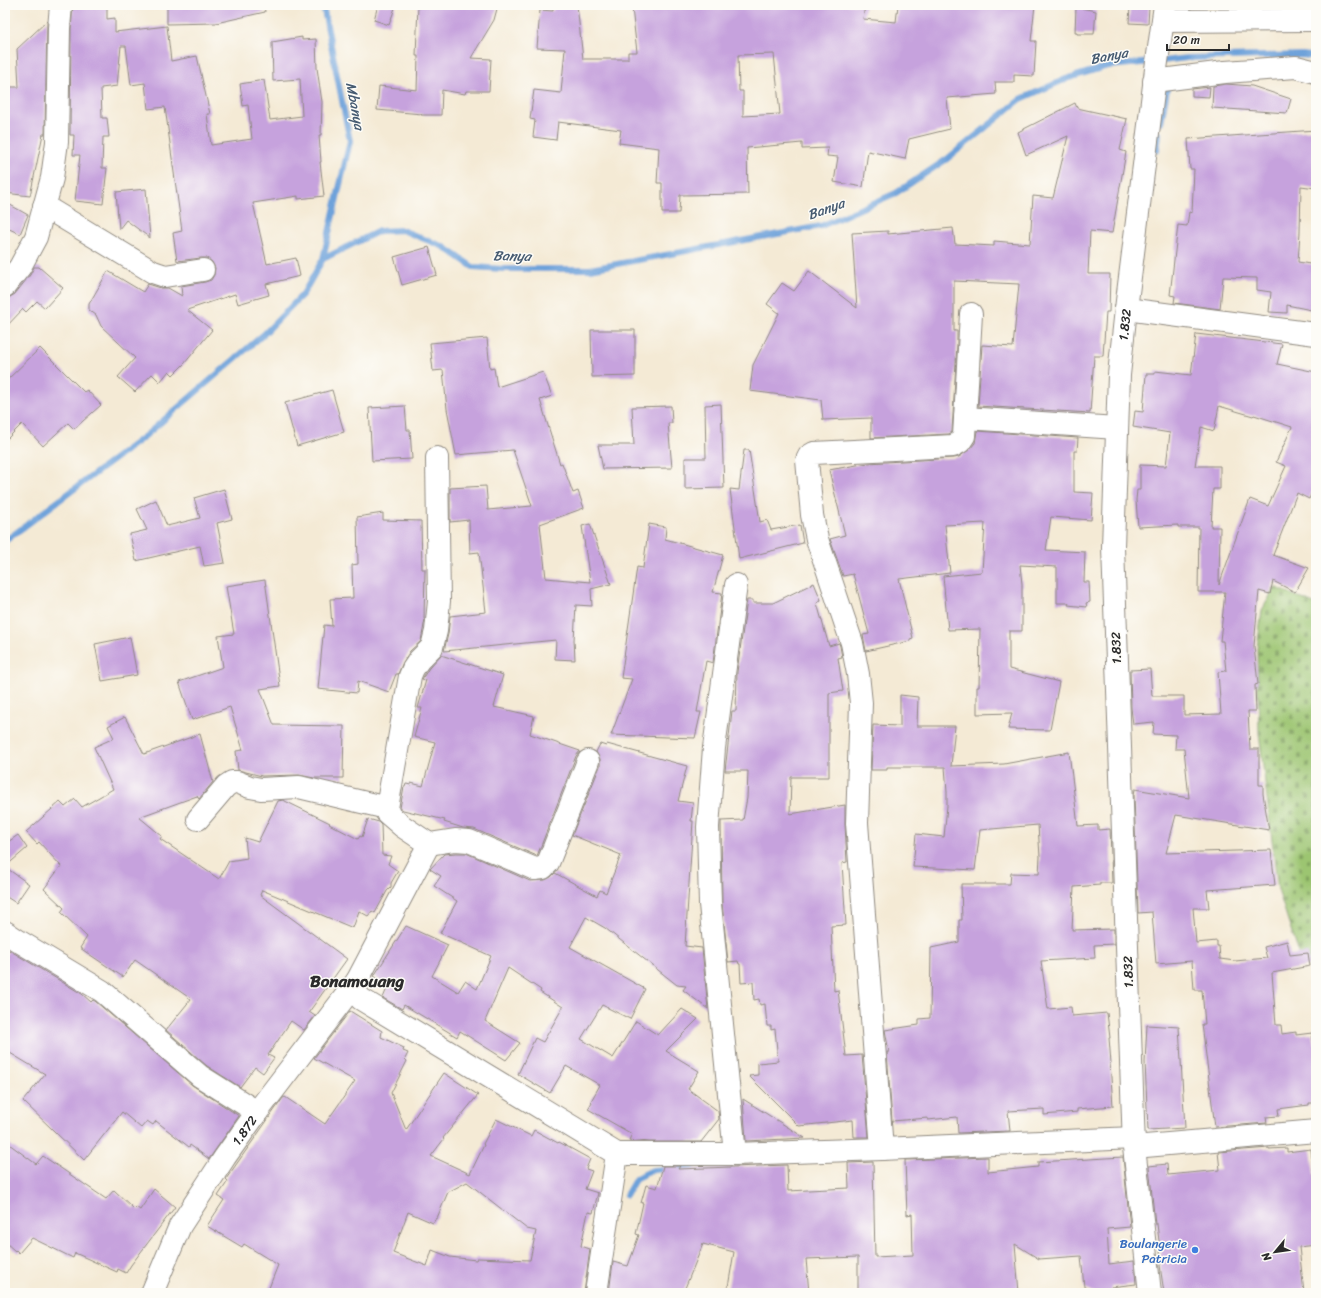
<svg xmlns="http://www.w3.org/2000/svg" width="1321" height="1298" viewBox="0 0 1321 1298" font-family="Sriracha,sans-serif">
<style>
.cemetery{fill:url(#cemetery-stones);stroke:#64784e}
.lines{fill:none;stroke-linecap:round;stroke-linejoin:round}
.stream{stroke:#6ea2da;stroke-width:6}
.building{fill:#c6a2dd;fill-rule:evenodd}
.minor-casing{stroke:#908a80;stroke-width:24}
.minor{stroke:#fff;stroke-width:22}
.shop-dot{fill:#3f7fe0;stroke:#fdfcf7;stroke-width:1.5}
.labels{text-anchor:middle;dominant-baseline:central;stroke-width:3;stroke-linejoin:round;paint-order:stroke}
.street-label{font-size:13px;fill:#2b2b2b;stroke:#fdfcf7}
.shop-label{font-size:13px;fill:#366cbe;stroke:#fdfcf7;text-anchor:end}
.water-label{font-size:14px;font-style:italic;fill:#465b71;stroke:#fdfcf7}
.district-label{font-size:17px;font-weight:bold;fill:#2b2b2b;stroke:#fdfcf7}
</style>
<defs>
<pattern id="cemetery-stones" width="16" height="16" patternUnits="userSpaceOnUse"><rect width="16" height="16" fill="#9cc571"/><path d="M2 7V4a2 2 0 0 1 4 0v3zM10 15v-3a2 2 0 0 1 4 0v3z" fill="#7fa05d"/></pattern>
</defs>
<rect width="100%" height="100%" fill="#fdfcf7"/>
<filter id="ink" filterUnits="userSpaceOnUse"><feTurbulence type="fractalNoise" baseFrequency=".025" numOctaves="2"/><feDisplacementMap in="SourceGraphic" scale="8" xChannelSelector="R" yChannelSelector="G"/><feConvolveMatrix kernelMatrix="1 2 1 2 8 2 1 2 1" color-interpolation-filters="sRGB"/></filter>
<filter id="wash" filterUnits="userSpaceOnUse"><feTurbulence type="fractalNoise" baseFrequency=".012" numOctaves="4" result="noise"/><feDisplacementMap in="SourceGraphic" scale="16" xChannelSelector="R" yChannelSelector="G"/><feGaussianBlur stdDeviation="0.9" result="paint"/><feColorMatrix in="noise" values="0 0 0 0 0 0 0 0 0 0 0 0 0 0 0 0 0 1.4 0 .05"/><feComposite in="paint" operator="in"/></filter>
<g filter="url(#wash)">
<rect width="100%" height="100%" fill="#f4ead5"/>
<!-- cemetery -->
<path class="cemetery" d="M1275,587l41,18v360l-13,1 -25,-76 -19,-157 -2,-84 5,-39z"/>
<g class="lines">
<!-- stream -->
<path class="stream" d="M1162,61l25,-3 116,-3 13,2
M1161,122l7,-38
M1157,150l2,-16
M323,259l56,-28 23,-1 42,17 29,20 30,2h87l231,-43 75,-33 51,-34 74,-60 45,-20 42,-13 45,-4
M5,541l140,-105 119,-102 39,-40 20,-35 27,-118 -27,-136
M626,1195l10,-17 17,-8 39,-3"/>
</g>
<g id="blocks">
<!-- building -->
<path class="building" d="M73,5h34v14l8,-1v14l52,-6 4,35 26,-5 13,58h-3l4,31 41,-6 -4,-34 -5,1 -3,-22 24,-4 6,40 32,-4 -2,-37 -27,2 -1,-39 30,-5v3l14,-1 1,29 5,34 -1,33h-2l2,27h-1l4,34 -26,3v-3l-45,7 14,61 29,-6 4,18 -34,8 3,11 -31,9 -3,-10 -48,16 25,20 -28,34 -11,11 -4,-4 -9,11 -8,-8 -17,18 -17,-15 17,-19 -34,-32 -5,-11 -7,-5v-6l19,-33 35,21 5,-8 13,4h7l14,8 -1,-10 24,-4 6,-2 3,-5 1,-7 -3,-6 -5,-4h-6l-24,3 -4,-28 9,-2 -17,-124 -17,2 -3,-26 -14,2 -5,-39h-5l-4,40 -16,2 1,30h5l2,19h-6l-1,31h5l-4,36 -28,-3 5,-46h-7l1,-20h-4l1,-106z
M167,5h97l1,7 -49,11 -49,1z
M378,5h18l-7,20 -15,-5z
M418,5h80l-4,15 -23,38 20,1 -2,32h-23l-1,3 -23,-4 -1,25h-20l1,-1 -45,-4 2,-24 38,4 1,-34h-2z
M553,5h24l6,54h45v-7h9l-5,-44 15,-3h218l-2,14 33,3 2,-17h137l-4,36h5l-2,35 -20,-1v7h-19l1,12 -49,4 3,31 -41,10 -4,20 -37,-8 -5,36 -29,-5 4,-25 -11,-1 1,-8 -26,1v-6l-55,5 1,46 -68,1 -1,18h-17v-30h-5l2,-35 -40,-5 2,-13 -63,-8 -2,18 -23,-3 2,-17 -5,-1 4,-29 27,3 4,-44 -28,-1 3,-38 13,1zM774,54l6,60 -37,2v-25h-4l-1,-36z
M1130,5l19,2 -1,17 -19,-1z
M1076,7l20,4 -2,23h-17v-1h-2z
M47,21l-2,113h-2l-13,62 -25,-3v-106h14l-2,-38z
M1226,84l26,2 39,13 -4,14 -75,-5 1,-22z
M1210,87l-1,10 -17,-1v-7z
M1075,103l2,5 50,11 -7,31 6,2 -14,81 -22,-2 -2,43h22l-1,38h-3l-3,44h-9l-4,57 -112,-7 4,-61 31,2 6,-63 -65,-3v50h3v13l-5,88 -3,2 -78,4v-20l-48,2 -2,-20 -71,-9 3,-26 26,-52 -12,-9 15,-21 12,8 15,-20 48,37 -5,-75 36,-2v3l65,-6 2,16 39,2v-5l36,3 3,-48 20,2 15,-62 -42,19 -8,-23z
M1316,130v58l-15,-2 -1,46 -2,30 18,3v46l-29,-6v8l-18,-1 2,-20 -14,-2v-12l-34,-1 -3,32 -46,-6 1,-7 -5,-1 8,-70 9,1 2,-14 3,1 2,-44h-4l-2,-30z
M146,189l4,49 -24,-18 -7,9 -3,-37z
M5,202l23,13 -8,19 -15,-7z
M429,247l8,28 -35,10 -8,-28z
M34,267h5l24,21 -18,20 -8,-7 -11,11 -3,-3 -18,19v-30l5,-1 5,-3 15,-19z
M591,330h44v46l-43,1z
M1196,334l86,10 -5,20 39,8v112l-7,15 -12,-6 -24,62 36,13 -14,24 -22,-11 -3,13 -11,-3 -5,55 4,38 -3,1 1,26h-8l2,38h9v36h4v9l6,36 -93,-15 -10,38 105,-3 4,35 -68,5 2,18h-16l3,35 21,-2v5h2l1,13 15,2 32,-3 -3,-11 23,-6 3,14 18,-2 2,13 -38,7 4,52h5l1,9 14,-2v3l16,-2 2,12h2v58h-7v2l-31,4 1,7 -13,1 1,6 -52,4 -13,-103h3l-3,-34h-8l-2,-29 -36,3 -4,-52 -14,1 -4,-118 1,-6 54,9 -5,-49h-9l1,-14 -23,-1 1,-12 -21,2 -2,-16 -1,-38 20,-1 2,27h32v19l37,-1 -3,-42 8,-1 -3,-30h-3l5,-49h-27l1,-65h-21v-2l-40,2 -2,-27 1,-10h3v-25l26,1 4,-33 -37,-6 2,-16 8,1 3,-38h9v-3l36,4zM1219,406l34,10 1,-1 38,12 -16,35 10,4 -18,40 -18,-7 -31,86 1,-58h-9l2,-38h7v-23h-25l6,-39 13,4z
M487,338l3,31 4,-1 3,19 46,-15 9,24 -12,4 20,64 2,-1 11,30 5,-2 6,17 -44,16 6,54 44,4 -8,-56 8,-2 21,60 -20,5 1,17 -16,-1 -2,35 1,20 -20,-1 1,-19 -112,11 4,-17 2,-18 36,-4 -7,-60 -9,1 -1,-33 -19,2v-34l36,-2 2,24 44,-4 -19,-56 -57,5 -9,-46 -4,-39 -10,1 -3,-28z
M40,348l44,44 3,-2 14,15 -27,24 -6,-6 -25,23 -21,-22 -17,17v-59z
M332,390l12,42 -47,14 -12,-43z
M721,404l3,84 -39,1v-31h21l-1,-53z
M405,406l2,24h3l2,29 -40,2 -3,-53z
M671,406l1,17h-4l4,45 -69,1 -5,-24h36l-2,-38z
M977,431l101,7 -1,13h-3v41l19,1 -2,27 -40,-3 -5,33 39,2 -1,30h5l1,20 -4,1 1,4 -19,-2 1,-2h-12v-36l-37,-2 2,19v47h-13v38l50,13 -9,48 -42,-1 4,-16 -35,1v-27h2l1,-58 -32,1 -5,-54 39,-4 3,-49 -40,2 5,48 -51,6 14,59 -3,1v2l-44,10 -3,-16 6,-1 -16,-60 -10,2 -13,-37 15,-4 -16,-65 39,-7 86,-5 5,-1 11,-8 5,-6z
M744,450h5l11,72 7,-2 4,10 29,-5 3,18 -64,16 -9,-70 9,1z
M224,489l8,30 -15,4 8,40 -21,3 -4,-20 -64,15 -6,-27 17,-4 -10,-21 19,-9 11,26 33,-8 -6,-20z
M383,513v7l38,1 1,48h3l-1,50h1l-4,22 -11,10 -7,11 -5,12h-2l-7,18 -31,-11 -1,12 -39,-4 6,-64 8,1 -2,-27 23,-1 -1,-33 6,-1 -1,-47z
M649,524l17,3 -1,12 58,16 -10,37 9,1 -9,70 -7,-2 -9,51h4l-6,26 -84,-3 21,-56 -11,-1 16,-111 6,1z
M265,580l15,106 -20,3 14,36 70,1 -1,52h-29l-15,-3 -37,1 -24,-6 -2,-19 7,-1 -13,-43 -38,13 -13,-38 44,-15 -5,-31 16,-2 -8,-48z
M814,583l7,17 -4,3 12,43 10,-3 1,3 2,11 -4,1 5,33 -14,2v84h-38l-1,37 55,-9v19l2,38 -5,1 4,62 -15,1 3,65 4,-1 8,66 16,-1 7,82h-15l-1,-17 -54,6 -50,-50 9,-1v-12l20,-2 -3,-32 -4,1v-4h-4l-2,-22 -5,1 -1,-6 -5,1 -1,-18 -12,1 -1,-19h-1l-1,-3 -10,1 -6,-59 -1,-82 22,-1 4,-22 1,-27h-23l7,-60h4l1,-39 10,-72h6v3h20z
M130,637l7,38 -35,6 -7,-37z
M441,655l62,20 -9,32 40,9 -4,18 50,17 -4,5 -39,100 -63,-27 -11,-1 -19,-6 1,-2 -42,-10 -3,-2 4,-21h1l1,-3 5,1v-2l12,3 12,-44 -21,-5 8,-29h-4l8,-28 -4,-1 7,-11z
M900,695l18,2 -1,29h38l-4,40 53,-2 65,-12 9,74 20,-1v5l12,-1 2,54h-12v2l-26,2 -2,43 42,-1v15l-20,1 1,13 -54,3 7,48 23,-2 1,9 35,-3 3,25h-1l2,25h-1l3,43 -36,3v3l-33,3v-6l-36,2 2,20 -52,2 -1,-16 -29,3v-2l-36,3 -5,-69h2l-4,-22 34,-5v-6l11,-1 1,-70 28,-6v-22h3l-1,-36h49l1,-11 28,1 1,-17 -2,-32 -58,5 -5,40 -62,-3 3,-33 28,3 3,-31v-14l-2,-25h-58v3h-16l2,-45 27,1z
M125,717l19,37 56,-20 13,48 -14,17 -2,-3 -58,21 23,19 -2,3 59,40 10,-18 18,-3 -2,-20 13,4 20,-41 5,-1 47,23 -1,1 29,15 2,-3 2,1 6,-18 11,3 2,2 1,31 9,1 -3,8 10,7 -7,12v4l-4,4 -12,22 -3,-2 -4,5 -9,-5 -6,17 -91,-38 -2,5 87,64 -38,53 6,4 -11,14 -13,-9 -23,34 6,3 -11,15 -8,-6 -15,20 -33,-21 -41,-36 25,-31 -56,-39 -12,17 -43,-29 7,-11 -26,-25 3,-4 -20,-19 17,-23 -22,-24 -2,2 -11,-12 34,-30 5,5 10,-8 7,8 31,-18 -19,-42 20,-9 -6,-12z
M600,744l6,2 1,-2 80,22 -9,35 15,2 -2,18h2l-8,125 17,2 6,61 -25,-19 3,-4 -9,-1 -72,-57 -19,-11 -16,30 75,42 -15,30 -28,-14 -21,34 32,19 23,-37 22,14 24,-26 16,10 -32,32 33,20 -11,18 30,22 1,8 -18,23h-52l-20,-2 3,-6 -44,-25 4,-7 -1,-1 9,-16 -34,-19 -16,27 -32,-19 17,-36 8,4 20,-35 -23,-15 1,-2 -33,-22 -23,53 35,22 -14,17 -46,-29 -3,6 -53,-32 -2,4 -19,-11 5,-12 -14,-10 32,-50 42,19 -16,31 26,16 7,-11 12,8 14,-33 -51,-23 17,-32 -23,-15 7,-10 -11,-7 14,-15 12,-1h10l64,28 15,-1 6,-3 4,-4 42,23 3,-6 6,3 15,-38 -49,-20 28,-69v-7l-4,-7z
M18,835l9,13 -22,19 24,17 -13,19 -11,-7v-52z
M9,950l73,44 9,8 2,-2 2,1 97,84 47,31 -30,43 -19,-14 -1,2 -33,-26 -3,4 -6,-4 -6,7 -19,-16 -38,48 -61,-59 22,-27 -40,-24v-94z
M350,1011l32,20 -1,6 23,11 -1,3 5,2 -3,6 2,2 -16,32 15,37 13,-20 25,-37 34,22 -35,43 1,1 -13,17 39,18 14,-29 -1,-1 13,-25 35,17 3,-6 24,13 1,-1 31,17 -4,10 6,2 -7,18 13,4 -5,20 -5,-1 -7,34 9,3 -6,44h-317l11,-28 -34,-21 -2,3 -35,-21 17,-26 -6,-4 10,-15 -2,-2 57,-81 2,-1 40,27 30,-43 -41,-23zM467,1182l60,47 9,2 -6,29 -53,-2 -1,2 -26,-3 -18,-7 -5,16 -34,-13 15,-41 25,11 3,-5h1l11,-26z
M1147,1025l32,2 6,101 -37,2 -3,-68z
M743,1099l62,39 -59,3z
M5,1141l31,23 7,-8 63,43 8,-9 20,19 2,-2 4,3 14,-21 21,18 -44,58 -5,8 -8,-4 -1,3 -42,-19 -2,5 -41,-20 -13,15 -3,-3 -1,1 -10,-9z
M1269,1148v1l18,-1v4l24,-3 5,43v53l-17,2 5,46h-140l-5,-35h2l-4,-34h-2l-6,-58 18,-2 1,11 52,-5 -2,-18z
M988,1157v15l50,-5v-5l85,-5 7,70 -23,2 2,35 25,-3 2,23 -25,3v6h-18l-9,-6 -3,-31 -42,3 -24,-15 4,49h-161v-36l-52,2 3,34h-82l7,-41 -31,-8 -20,49h-74l4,-31 15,4 11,-31 -3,-1 7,-31h-2l5,-18 11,3 6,-22h17l-2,3 109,-4 1,26 61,-3 -1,-25 25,-1 2,95 38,-2 -1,-41 -5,1 -2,-55z"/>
</g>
</g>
<g filter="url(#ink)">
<use href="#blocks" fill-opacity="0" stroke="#908a80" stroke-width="1"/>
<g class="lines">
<!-- minor casing -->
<g class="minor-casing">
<g id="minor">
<path d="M1163,21l153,-1"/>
<path d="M1154,81l71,-9 71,-5 20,5"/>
<path d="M44,206l109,66 12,4 38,-6"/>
<path d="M5,286l15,-19 16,-30 16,-59 5,-36 2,-114 2,-23"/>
<path d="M1126,309l190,25"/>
<path d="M965,418l152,10"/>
<path d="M437,458l2,143 -3,30 -4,16 -13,13 -6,9 -3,7 -23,132v5l15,13 27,18 26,-4 14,1 66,28 8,-1 5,-5 40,-102"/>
<path d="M198,819l28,-33 6,-4h5l13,5 11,2 38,-2 88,21"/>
<path d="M429,844l-72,137c-1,7 -2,12 4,18l256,155h118l147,-5 252,-11"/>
<path d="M5,932l12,8 85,51 98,85 57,36"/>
<path d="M1134,1147l182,-16"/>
<path d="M882,1149l-25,-326 4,-120 -3,-29 -6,-31 -35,-104 -5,-24 -5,-55 2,-4 5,-3 139,-7 7,-4 4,-6 7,-122"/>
<path d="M735,1154l-25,-250 -2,-77 6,-79 22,-163"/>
<path id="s1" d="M152,1293l28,-67 45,-69 32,-45 100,-131"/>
<path d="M596,1293l21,-139"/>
<path id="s2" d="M1150,1293l-16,-146 -21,-600 6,-172 7,-66 30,-240 9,-64"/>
</g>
</g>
<!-- minor -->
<use href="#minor" class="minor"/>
</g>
</g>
<!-- markers -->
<circle class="shop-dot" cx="1195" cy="1250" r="4"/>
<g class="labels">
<!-- street labels -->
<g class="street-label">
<text stroke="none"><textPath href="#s2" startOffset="970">1.832</textPath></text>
<text transform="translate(1116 648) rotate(-92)">1.832</text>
<text transform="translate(1128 972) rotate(-92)">1.832</text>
<text stroke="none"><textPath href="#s1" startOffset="188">1.872</textPath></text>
</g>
<!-- shop labels -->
<g class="shop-label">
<text x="1187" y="1243">Boulangerie<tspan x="1187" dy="15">Patricia</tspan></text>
</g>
<!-- water labels -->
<g class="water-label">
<text transform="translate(1109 56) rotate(-11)">Banya</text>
<text transform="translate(355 106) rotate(79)">Mbanya</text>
<text transform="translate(826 209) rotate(-20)">Banya</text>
<text transform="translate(512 256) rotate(1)">Banya</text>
</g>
<!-- district labels -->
<g class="district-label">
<text x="357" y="981">Bonamouang</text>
</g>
</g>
<!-- margin -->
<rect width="1321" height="1298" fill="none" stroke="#fdfcf7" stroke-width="20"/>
<!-- north arrow -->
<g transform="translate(1275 1252) rotate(241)" stroke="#fdfcf7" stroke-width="3" paint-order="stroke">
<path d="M0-3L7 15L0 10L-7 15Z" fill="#2b2b2b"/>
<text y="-6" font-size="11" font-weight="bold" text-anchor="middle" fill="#2b2b2b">N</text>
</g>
<!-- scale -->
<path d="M1167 44v6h62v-6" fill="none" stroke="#2b2b2b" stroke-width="2"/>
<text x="1173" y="44" font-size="12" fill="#2b2b2b" stroke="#fdfcf7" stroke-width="3" paint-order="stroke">20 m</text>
</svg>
